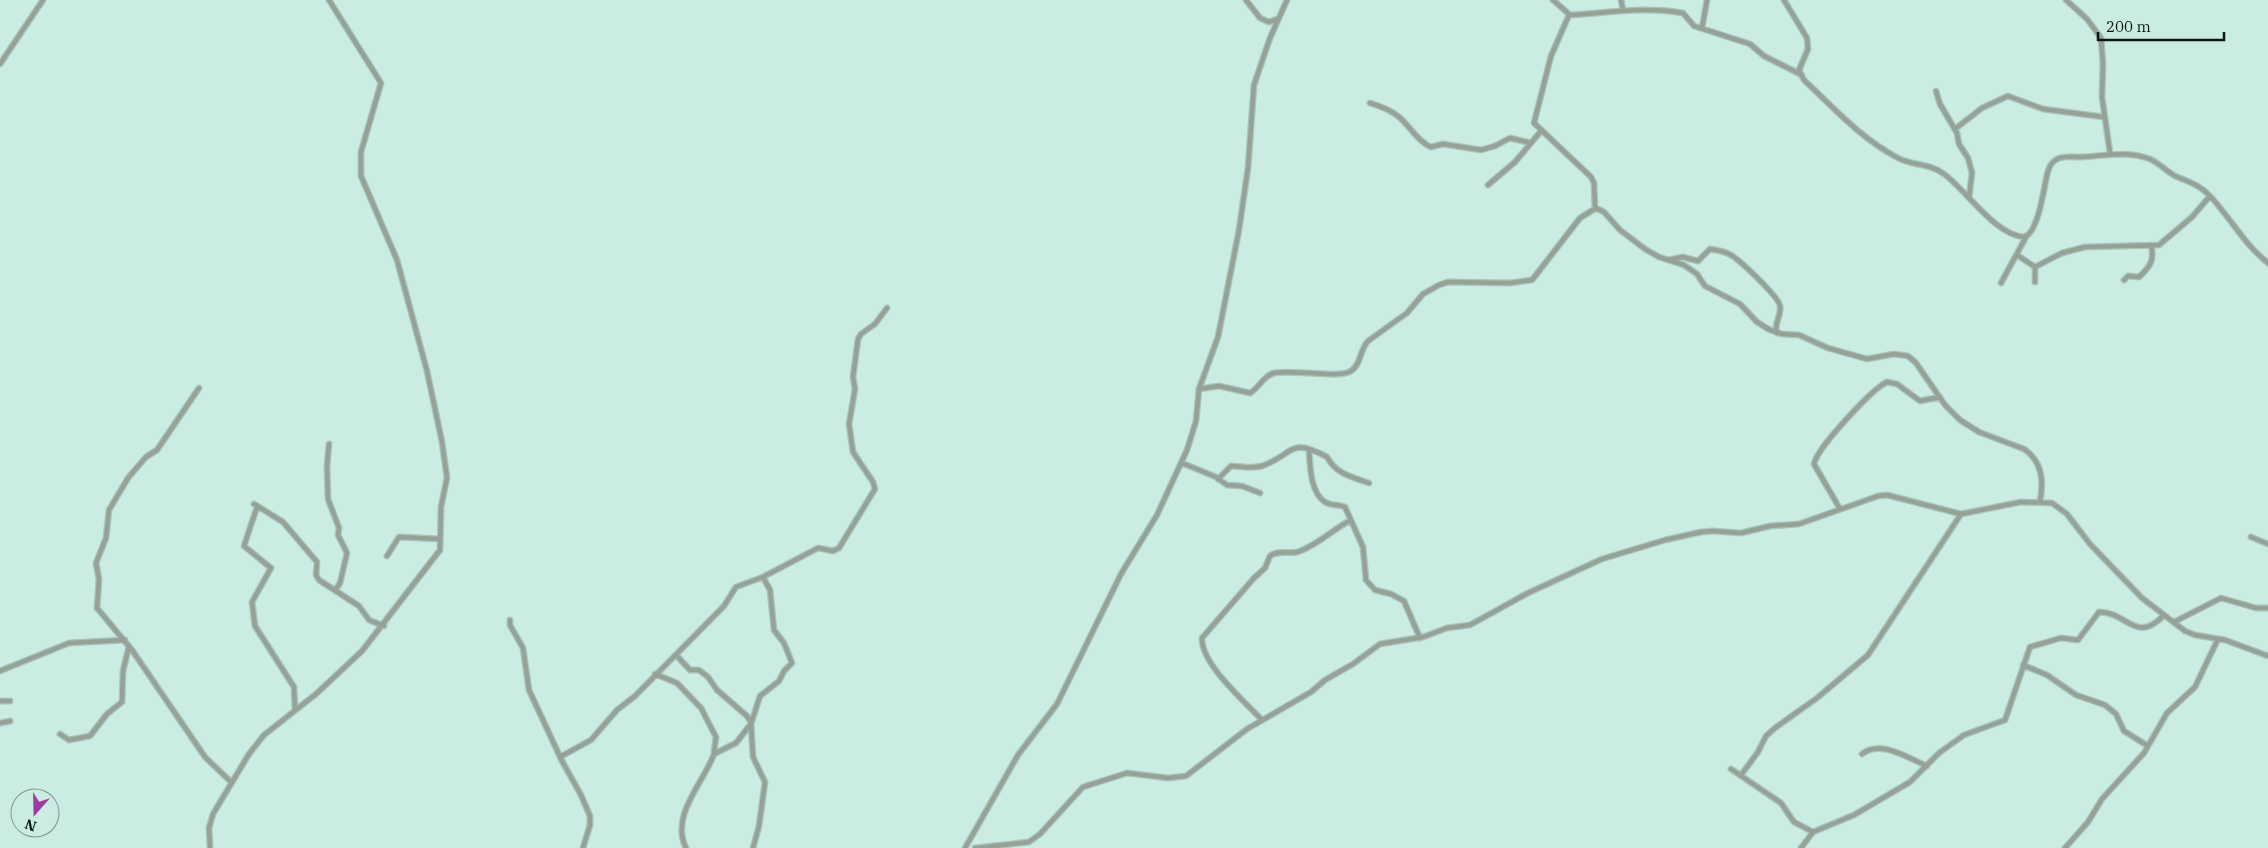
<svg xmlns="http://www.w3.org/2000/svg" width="2268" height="848" viewBox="0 0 2268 848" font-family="'IBM Plex Serif',serif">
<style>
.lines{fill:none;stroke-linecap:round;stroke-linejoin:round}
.street-casing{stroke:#a8c6be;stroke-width:7}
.street{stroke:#96a198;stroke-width:4.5}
</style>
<rect width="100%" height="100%" fill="#caece3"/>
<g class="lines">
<!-- street casing -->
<g class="street-casing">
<path id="street" d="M1246,0l14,18 9,4 8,-3
M1553,0l17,15c38,-2 75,-9 113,-2l11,13 56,18 14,12 36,18
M1621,0l2,10
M1784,0l23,38 1,11 -9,21 5,10c30,28 56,58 94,78 15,8 32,5 46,16 23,17 51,61 80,63 15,-4 20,-52 24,-66 5,-17 19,-14 34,-14 23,-1 45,-7 68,2 9,4 16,12 25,17 14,6 25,9 36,21 20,22 33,47 57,66
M2066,0l21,19 14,19 2,26 -1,33 8,56
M1569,15l-18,41 -17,67 57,54 3,6 1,25
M1702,28l5,-28
M0,64l43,-64
M1936,91l4,13 17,29 2,11 9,14 4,15 -3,25
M1370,103c10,3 21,7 29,14 11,9 18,24 32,30l12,-3 38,6 14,-4 15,-8 21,5
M1955,129l27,-21 26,-12 35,13 61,8
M1488,185l27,-23 26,-31
M2017,255l18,12v15
M1668,260l15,-3 15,4 12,-12c6,1 13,2 19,5 9,4 50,43 51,52 2,10 -7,18 -3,27
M2035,267l27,-14 23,-6 74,-2 33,-28 18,-21
M2124,280l4,-4 11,1c11,-10 16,-17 12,-32
M2001,283l25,-46
M199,388l-42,62 -11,7 -18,21 -19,32 -3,28 -10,25 3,16 -2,29 35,42 73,107 26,25
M1199,389l20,-3 31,7c10,-6 13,-17 24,-20 19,-4 65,6 77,-2 10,-6 9,-22 17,-30l39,-28 16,-19 16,-9 9,-3 62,1 22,-3 48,-62 16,-10 8,4 16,18 25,19 14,8 25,8 13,9 8,12 35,18 17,18 13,8 12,4 17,1 29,13 39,11 27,-5 14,2 8,7 29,42 15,15 19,12 45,17c18,12 20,32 16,52
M329,444l-2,23 1,32 11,29 -1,7 9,18 -7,30 -4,6
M1309,449c1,15 1,44 16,53 6,4 13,2 20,5l18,40 3,33 9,10 16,4 13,7 16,37
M1182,463l34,14 11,8 15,1 18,7
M1218,479l13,-13c10,0 20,3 31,0 32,-11 26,-30 65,-9 9,17 25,20 42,26
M254,504l29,18 34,40 -1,13 3,5 40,26 10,14 15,6
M257,507l-13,39 27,22 -19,34 3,24 39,61 1,23
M1840,509l-26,-45c3,-16 58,-75 73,-82l10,2 23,17 20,-4
M2251,537l17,7
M387,556l12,-19 41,2
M510,620v5l13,23 6,42 33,71 19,34 9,21v9l-7,23
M2174,622l47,-24 35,10h12
M676,655l14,15h9l9,7 9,13 30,26 4,6
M2023,665l24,10 29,20 29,10 11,9 8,17 24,15
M0,671l69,-28 56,-3
M655,674l22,9 24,25 15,29 -2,15
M0,701h10
M1262,720c-17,-18 -61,-56 -60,-82l52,-60 11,-10 5,-12c8,-6 17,-2 27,-4 18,-5 36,-23 54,-32
M0,723l10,-2
M60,734l9,6 21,-4 17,-22 15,-12 1,-31 6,-25
M1862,754c18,-15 46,4 65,12
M560,757l31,-17 26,-30 18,-14 89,-90 12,-19 27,-10 55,-29 15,3 6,-3 36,-59 -2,-7 -20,-30 -4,-28 6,-35 -2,-12 5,-38 3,-5 14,-10 12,-16
M1731,769l50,34 13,19 19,10
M1741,775l17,-23 8,-16 9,-8 42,-30 51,-43 93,-141
M210,848l-1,-20 4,-14 36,-60 15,-19 52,-41 46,-43 78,-101 1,-43 6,-29 -5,-36 -15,-71 -30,-111 -36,-84v-24l20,-69 -52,-83
M686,848c-16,-33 17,-64 28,-94l22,-11 14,-18
M753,848l6,-22 6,-44 -12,-25 -2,-33 9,-28 19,-15 5,-10 8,-8 -8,-20 -10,-13 -4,-40 -7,-13
M965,848l53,-93 39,-51 64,-130 36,-59 30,-65 9,-29 3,-32 19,-52 21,-107 9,-62 6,-83 16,-47 17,-38
M975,848l54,-6 11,-8 43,-47 44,-14 41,5 18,-2 61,-47 64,-37 14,-12 28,-16 27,-20 43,-7 24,-9 23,-3 58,-32 74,-34 63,-19 36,-8 12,-1 28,2 29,-7 29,-2 79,-28 9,-1 74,19 60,-12 31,1 15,11 23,30 52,54 43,33 10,4 30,5 43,16
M1801,848l12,-16 41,-17 56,-33 29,-29 25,-18 41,-15 25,-73 31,-9 17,2 21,-28c29,0 37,33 65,3
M2065,848l23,-26 14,-23 42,-46 23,-40 28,-26 23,-48"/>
</g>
<!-- street -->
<use href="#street" class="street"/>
</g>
<!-- north arrow -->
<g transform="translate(35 813) rotate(200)"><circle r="24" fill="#caece3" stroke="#7e9791"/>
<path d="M0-4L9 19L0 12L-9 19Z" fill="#9c3ca3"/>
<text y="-8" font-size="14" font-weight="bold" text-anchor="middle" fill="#0c1815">N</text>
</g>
<!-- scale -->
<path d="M2098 32v8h126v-8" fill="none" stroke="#0c1815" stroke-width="2.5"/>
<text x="2106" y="32" font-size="15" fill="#0c1815" stroke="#caece3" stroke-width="4" paint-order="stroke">200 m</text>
</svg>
